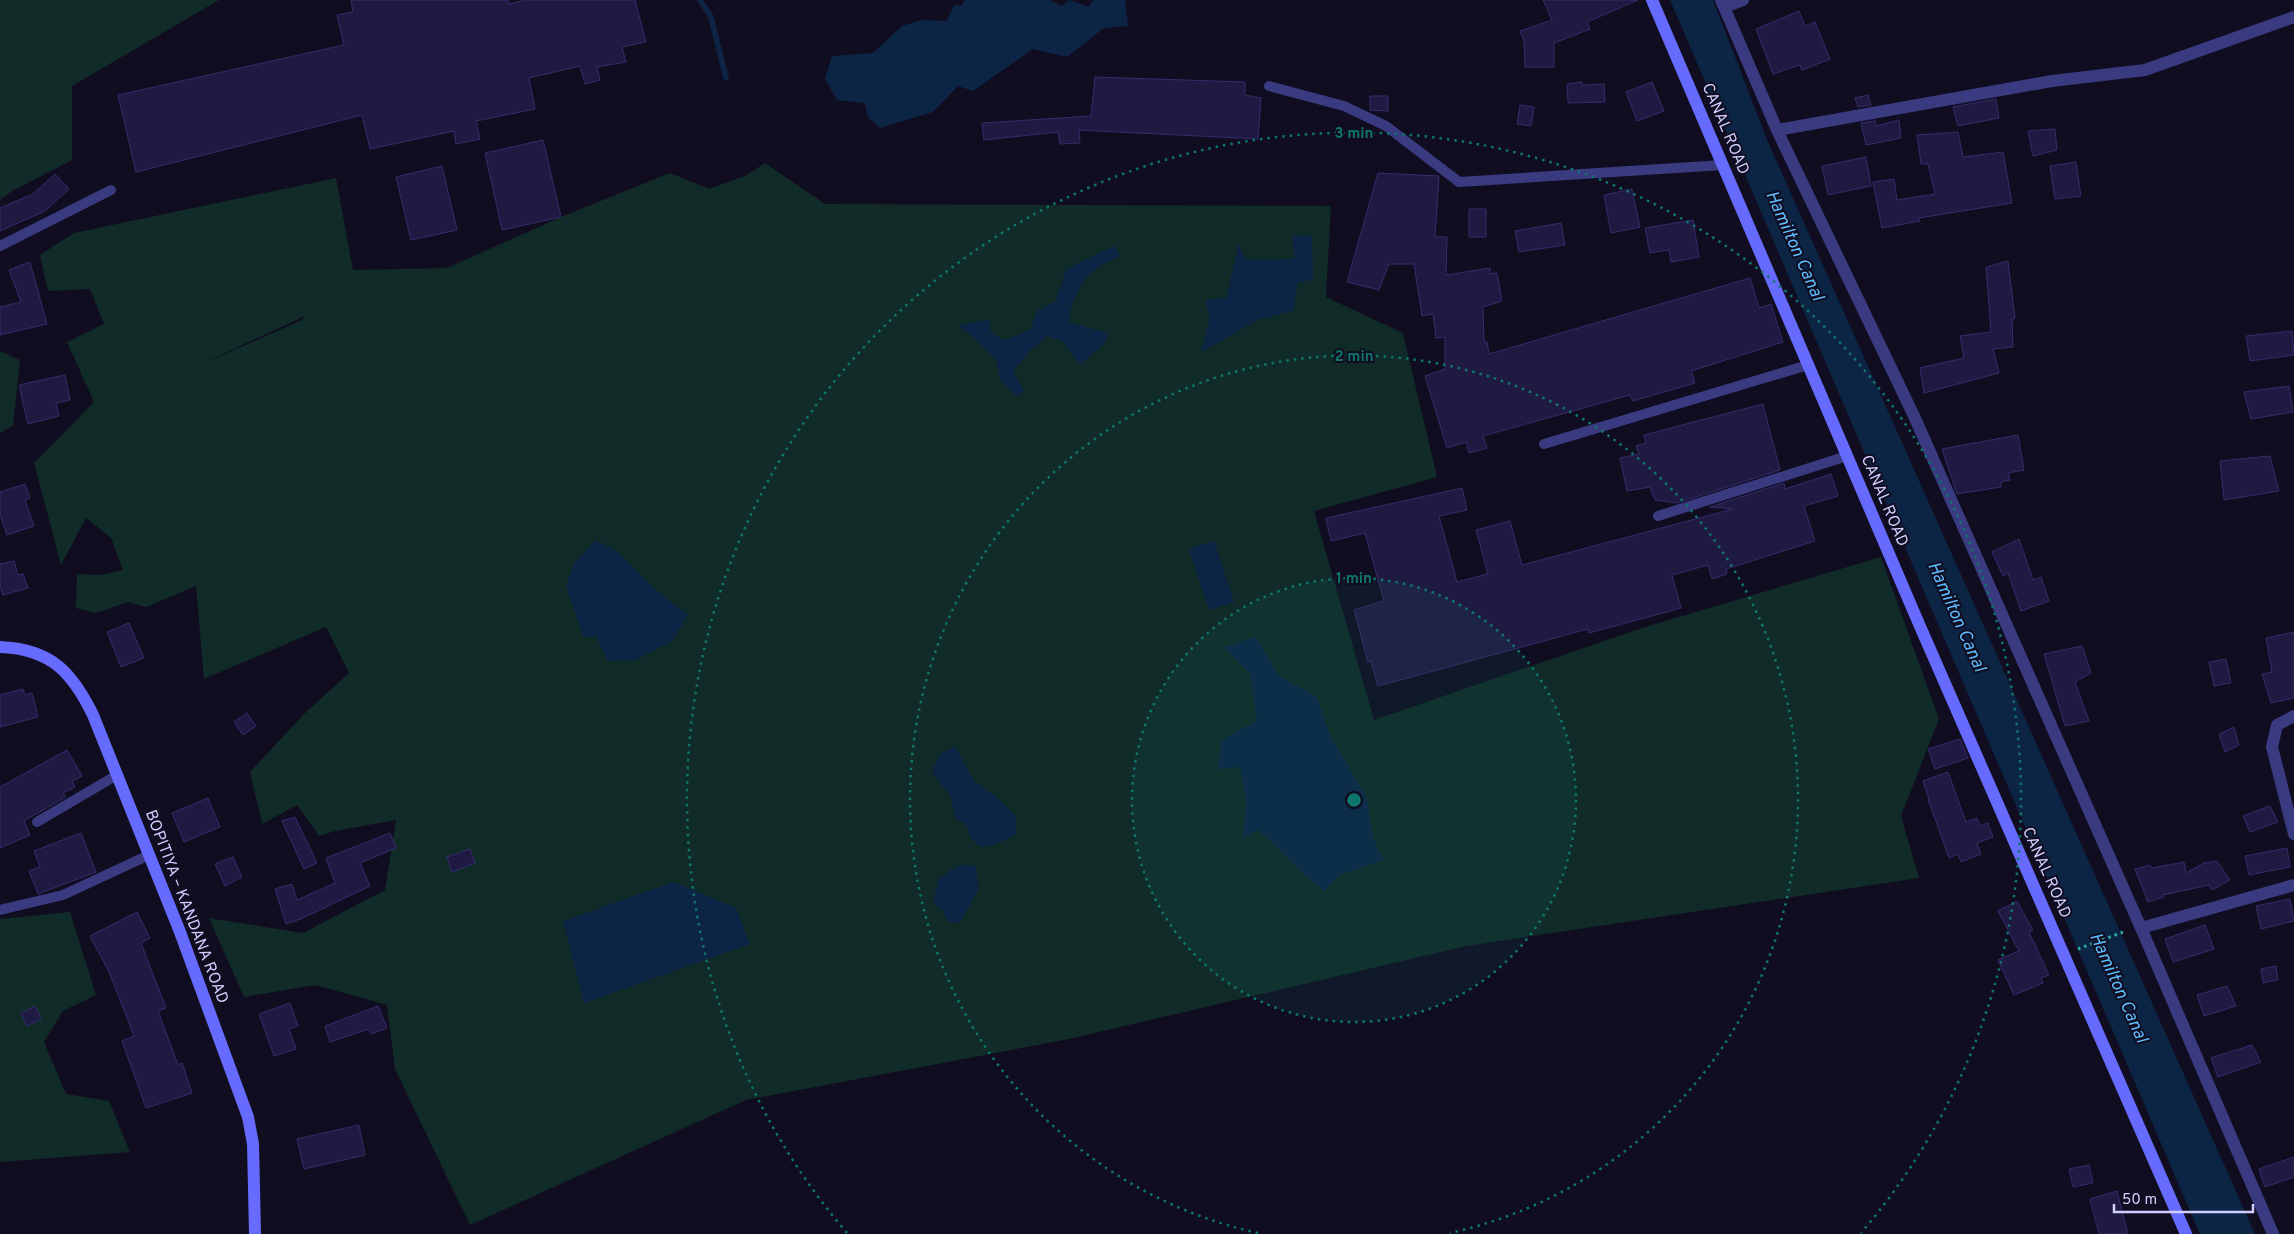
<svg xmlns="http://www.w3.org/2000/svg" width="2294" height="1234" viewBox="0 0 2294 1234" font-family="Overpass,sans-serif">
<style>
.green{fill:#102b28;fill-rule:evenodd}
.water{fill:#0d2545}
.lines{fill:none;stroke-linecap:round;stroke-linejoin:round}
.stream{stroke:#0d2545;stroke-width:5.5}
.building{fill:#1f1a41;stroke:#352c6d}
.path{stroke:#2fb1a2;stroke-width:3;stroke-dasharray:2.5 4;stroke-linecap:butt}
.lane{stroke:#393a7f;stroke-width:10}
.street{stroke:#393a7f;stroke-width:12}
.secondary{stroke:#666afd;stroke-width:12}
.ring{fill:none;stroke:#0f766e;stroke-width:2.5;stroke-dasharray:2.5 5}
.labels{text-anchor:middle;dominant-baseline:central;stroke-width:4;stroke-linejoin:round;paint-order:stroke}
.street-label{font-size:16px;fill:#d0cefe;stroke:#100d21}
.water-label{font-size:18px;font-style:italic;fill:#5dbcfd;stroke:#100d21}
.centre{fill:#0f766e;stroke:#100d21;stroke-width:2.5}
.ring-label{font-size:15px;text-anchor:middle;font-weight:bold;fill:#0f766e;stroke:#100d21;stroke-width:4;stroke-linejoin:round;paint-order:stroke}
</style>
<rect width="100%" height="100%" fill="#100d21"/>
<!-- green -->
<path class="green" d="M0,0h219l-147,86v74l-60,31 -12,9z
M765,163l60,41 506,2 -5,91 77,36 34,144 -123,34 60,209 268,-92 239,-71 58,162 -38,97 18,62 -453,68 -397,93 -323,61 -276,125 -75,-156 -8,-64 -72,-20 -71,12 -35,-79 94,15 82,-43 11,-70 -61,11 -16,5 -22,-31 -35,19 -12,-52 55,-59 44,-40 -23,-46 -122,52 -8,-93 -50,21 -18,-5 -32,11 -20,-5 1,-34 23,1 23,-5 -12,-32 -25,-20 -25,47 -27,-102 60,-61 -27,-60 37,-18 -14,-35 -42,2 -8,-36 34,-22 262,-55 17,92 94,-2 114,-51 109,-44 39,16 38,-14zM305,316l-3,4 -93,41 1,-1z
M0,351l20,9 -7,66 -13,7z
M70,912l26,83 -33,16 -19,31 22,52 43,7 21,51 -130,10v-243z"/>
<!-- water -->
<path class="water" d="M964,0h85l13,6 7,-6 20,7 4,-7h32l3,26 -24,2 -37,29 -34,-8 -60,42 -15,-5 -25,26 -53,16 -12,-11 -3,-14 -28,-3 -12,-21 7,-23 41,-3 29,-27 20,-6 25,1 7,-16 8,1z
M1670,0h43l55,142 487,1092h-55z
M1292,235l20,1 1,43 -15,4 -5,28 -36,9 -56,33 9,-35 -5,-18 21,-2 13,-54 7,16 49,-1z
M1114,246l6,10c-33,14 -45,31 -52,66l40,11 -1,8 -27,24 -17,-24 -16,-5 -17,15 -17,20 11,20 -8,6 -16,-18 -4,-20 -19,-19 -19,-14 31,-7 2,13 12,8 27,-10 7,-19 19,-10 10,-32z
M596,540l22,12 33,34 37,29 -16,26 -36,19 -29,1 -11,-26 -12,3 -18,-52 8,-22z
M1214,541l20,61 -25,8 -20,-61z
M1256,637l23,39 38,21 13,38 37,63 6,39 10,23 -43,15 -16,16c-24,-18 -42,-42 -66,-61l-15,9 3,-40 -6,-32 -22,2 3,-29 36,-19 -7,-47 -26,-27z
M955,746l20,36 20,14 21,20v19l-23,10 -12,2 -10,-9 -5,-14 -10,-4 -6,-25 -18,-23 8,-18z
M959,865l17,1 3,22 -19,35 -12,-1 -5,-12 -10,-7 6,-25z
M674,882l62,26 14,36 -166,59 -21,-82z"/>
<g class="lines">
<!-- stream -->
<path class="stream" d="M700,0l11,17 15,61"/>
</g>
<!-- building -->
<path class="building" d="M351,0h157l1,4 16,-4h110l11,42 -24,5 4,15 -29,5 3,13 -15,4 -5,-18 -51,12 6,31 -59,12 4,18 -24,5 -2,-13 -84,18 -8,-34 -226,57 -18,-77 226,-50 -7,-30 16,-3z
M1543,0h95l-51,22 3,7 -36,14v24h-29l-1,-26 -4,-10 32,-11z
M1799,11l6,15 10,-4 15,37 -28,11 -2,-5 -27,9 -17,-45z
M1095,77l150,5v13l16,3 -3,41 -179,-9 1,13 -20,1 -2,-12 -74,8 -2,-17 109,-7z
M1582,82v3l22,-1 1,18 -37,1 -1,-19z
M1652,82l12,29 -27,10 -11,-29z
M1868,95l3,10 -13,2 -3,-9z
M1370,96h18v15l-18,-1z
M1996,99l3,19 -41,8 -5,-19z
M1520,105l14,2 -3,19 -14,-2z
M1899,120l2,18 -35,7 -5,-22 14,-2 1,5z
M2055,129l2,21 -24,6 -5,-25z
M1958,132l5,25 40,-5 9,51 -93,15 1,3 -38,7 -9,-46 21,-3 3,21 38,-6 -7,-30h-7l-4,-29z
M543,140l18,77 -59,13 -17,-77z
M1866,157l5,29 -43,9 -6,-29z
M2076,162l5,34 -26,3 -5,-33z
M442,166l15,64 -46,10 -15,-63z
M1378,173l61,3 -4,61h12l-1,38 44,-7v6l7,-1 5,28 -19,6 1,35h3l2,12 261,-76 9,30 12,-4 12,38 -92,29 4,12 -62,18 -3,-6 -147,41 4,12 -18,5 -3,-11 -19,6 -22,-72 20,-7v-32l-9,1 -3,-24 -11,2 -8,-52h-25l-10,26 -32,-8z
M55,174l14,15 -24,22 -45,20v-23l33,-14z
M1632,189l8,38 -29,6 -7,-38z
M1469,209h17v28h-17z
M1693,220l6,37 -28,5 -2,-12 -19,3 -5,-25z
M1561,223l4,22 -46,7 -4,-21z
M2008,261l7,57 -3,1 1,28 -20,2 6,24 -75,20 -4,-25 44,-10 -4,-22 31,-4 -5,-65z
M30,262l17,62 -47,11v-28l21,-5 -12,-32z
M2292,331l2,24 -44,6 -4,-25z
M65,375l5,25 -14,3 3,13 -31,8 -9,-39z
M2289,386l4,26 -42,7 -7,-27z
M1763,404l17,66 -103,33 -22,-3 -5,-13 -23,4 -7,-33 19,-4 -3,-8 10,-3 -2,-8z
M2018,435l6,35 -16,3 2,7 -9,2v5l-44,7 -15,-45z
M2270,456l9,35 -55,9 -4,-39z
M1831,474l7,22 -34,10 11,35 -89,28 1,5 -15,5 -4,-14 -36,10 9,33 -92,25 -1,-4 -210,57 -7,-25 -3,1 -14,-52 30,-9 -19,-68 -34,8 -5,-23 136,-30 5,22 -28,6 18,66 31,-8 -12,-44 34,-9 12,44 211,-56 -23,-2 74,-24 1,6z
M25,484l5,14 -5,2 9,26 -27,9 -7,-21v-22z
M2019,539l14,41 8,-3 8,24 -28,10 -13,-38 -5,3 -11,-24z
M14,561l4,14 5,-1 5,14 -25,7 -3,-9v-22z
M129,623l15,35 -23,9 -14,-35z
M2294,632v66l-23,5 -9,-29 10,-2 -6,-34z
M2082,646l9,27 -16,9 14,39 -24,5 -21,-72z
M2226,659l5,24 -17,3 -5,-24z
M23,689l2,6 7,-2 6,24 -38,10v-32z
M247,713l9,13 -13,9 -9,-13z
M2234,727l5,18 -14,7 -6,-18z
M1960,739l8,19 -33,11 -7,-20z
M67,750l15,26 -10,5 3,6 -12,6 3,4 -42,24 6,14 -30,13v-61z
M1948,772l18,50 11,-4 3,8 8,-3 5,14 -16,6 4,11 -20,8 -3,-8 -9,4 -21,-59h1l-6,-18z
M208,798l12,29 -36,15 -12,-29z
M2270,806l8,16 -28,10 -7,-16z
M295,817l22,46 -13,6 -22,-48z
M81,833l15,39 -58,22 -9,-23 11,-4 -6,-16z
M390,833l6,15 -36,15 10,23 -67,32 -17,6 -11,-35 17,-5 5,16 38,-17 -9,-25z
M2287,848l3,19 -41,8 -4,-19z
M470,849l5,14 -23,9 -5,-15z
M233,857l9,20 -17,9 -10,-22z
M2217,861l13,19 -18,10 -3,-5 -46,10 1,2 -16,5 -13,-33 15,-4 2,3 32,-6 2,11 18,-10z
M2290,899l4,22 -33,8 -5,-23z
M2017,901l16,29 -4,2 20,43 -8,3 2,5 -29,12 -16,-35 21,-9 -21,-40z
M137,912l13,26 -9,5 25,65 -8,3 20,54 4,-2 10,30 -46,15 -24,-67 12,-5 -24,-62 -20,-38z
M2205,925l9,24 -41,13 -8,-23z
M2276,966l2,14 -15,3 -2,-14z
M2227,986l9,20 -32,10 -7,-21z
M290,1003l8,23 -9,3 7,20 -22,7 -15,-42z
M35,1006l6,13 -14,7 -6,-13z
M378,1006l9,22 -16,6 -2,-5 -39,13 -5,-16z
M2252,1045l9,17 -43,15 -7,-19z
M359,1125l6,30 -61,14 -7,-30z
M2294,1157v20l-29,10 -6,-18z
M2089,1165l4,18 -20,4 -4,-18z
M2117,1191l11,43h-29l-9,-35z"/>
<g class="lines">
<!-- path -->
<path class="path" d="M2078,949l48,-18"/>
<!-- lane -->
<path class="lane" d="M1269,86l75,20 42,20 73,56 264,-17
M0,246l111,-56
M1544,444l264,-79
M1658,516l189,-60
M37,822l80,-47
M0,910l63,-15 86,-40"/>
<!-- street -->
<path class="street" d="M1721,0l56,130 137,286 227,512 132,306
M1724,7l19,-7
M1777,130l275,-49 93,-11 149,-53
M2294,716l-17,9 -5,22 22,87
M2141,928l153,-43"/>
<!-- secondary -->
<path class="secondary" d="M1652,0l267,624 267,610
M0,647c51,2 72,25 93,68l87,217 68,185 5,27 2,90"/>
</g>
<!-- distance rings -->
<circle cx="1354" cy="800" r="222" fill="#0f766e" fill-opacity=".12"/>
<g class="ring">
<circle cx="1354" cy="800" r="222"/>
<path d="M1258 1233A444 444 0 1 1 1450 1233"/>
<path d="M847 1233A667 667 0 1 1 1861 1233"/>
</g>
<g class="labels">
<!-- street labels -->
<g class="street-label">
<text transform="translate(1725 129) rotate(67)">CANAL ROAD</text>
<text transform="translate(1884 501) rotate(67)">CANAL ROAD</text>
<text transform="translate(2046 873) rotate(66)">CANAL ROAD</text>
<text transform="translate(186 907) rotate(69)">BOPITIYA – KANDANA ROAD</text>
</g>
<!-- water labels -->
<g class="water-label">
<text transform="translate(1794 246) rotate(66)">Hamilton Canal</text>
<text transform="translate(1956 617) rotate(66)">Hamilton Canal</text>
<text transform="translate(2118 988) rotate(66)">Hamilton Canal</text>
</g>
</g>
<circle cx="1354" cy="800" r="8" class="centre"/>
<g class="ring-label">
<text x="1354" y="138">3 min</text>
<text x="1354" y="361">2 min</text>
<text x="1354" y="583">1 min</text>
</g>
<!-- scale -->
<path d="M2114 1204v8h139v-8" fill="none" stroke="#d0cefe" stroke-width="2.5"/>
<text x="2122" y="1204" font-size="15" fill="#d0cefe" stroke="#100d21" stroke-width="4" paint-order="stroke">50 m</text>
</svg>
